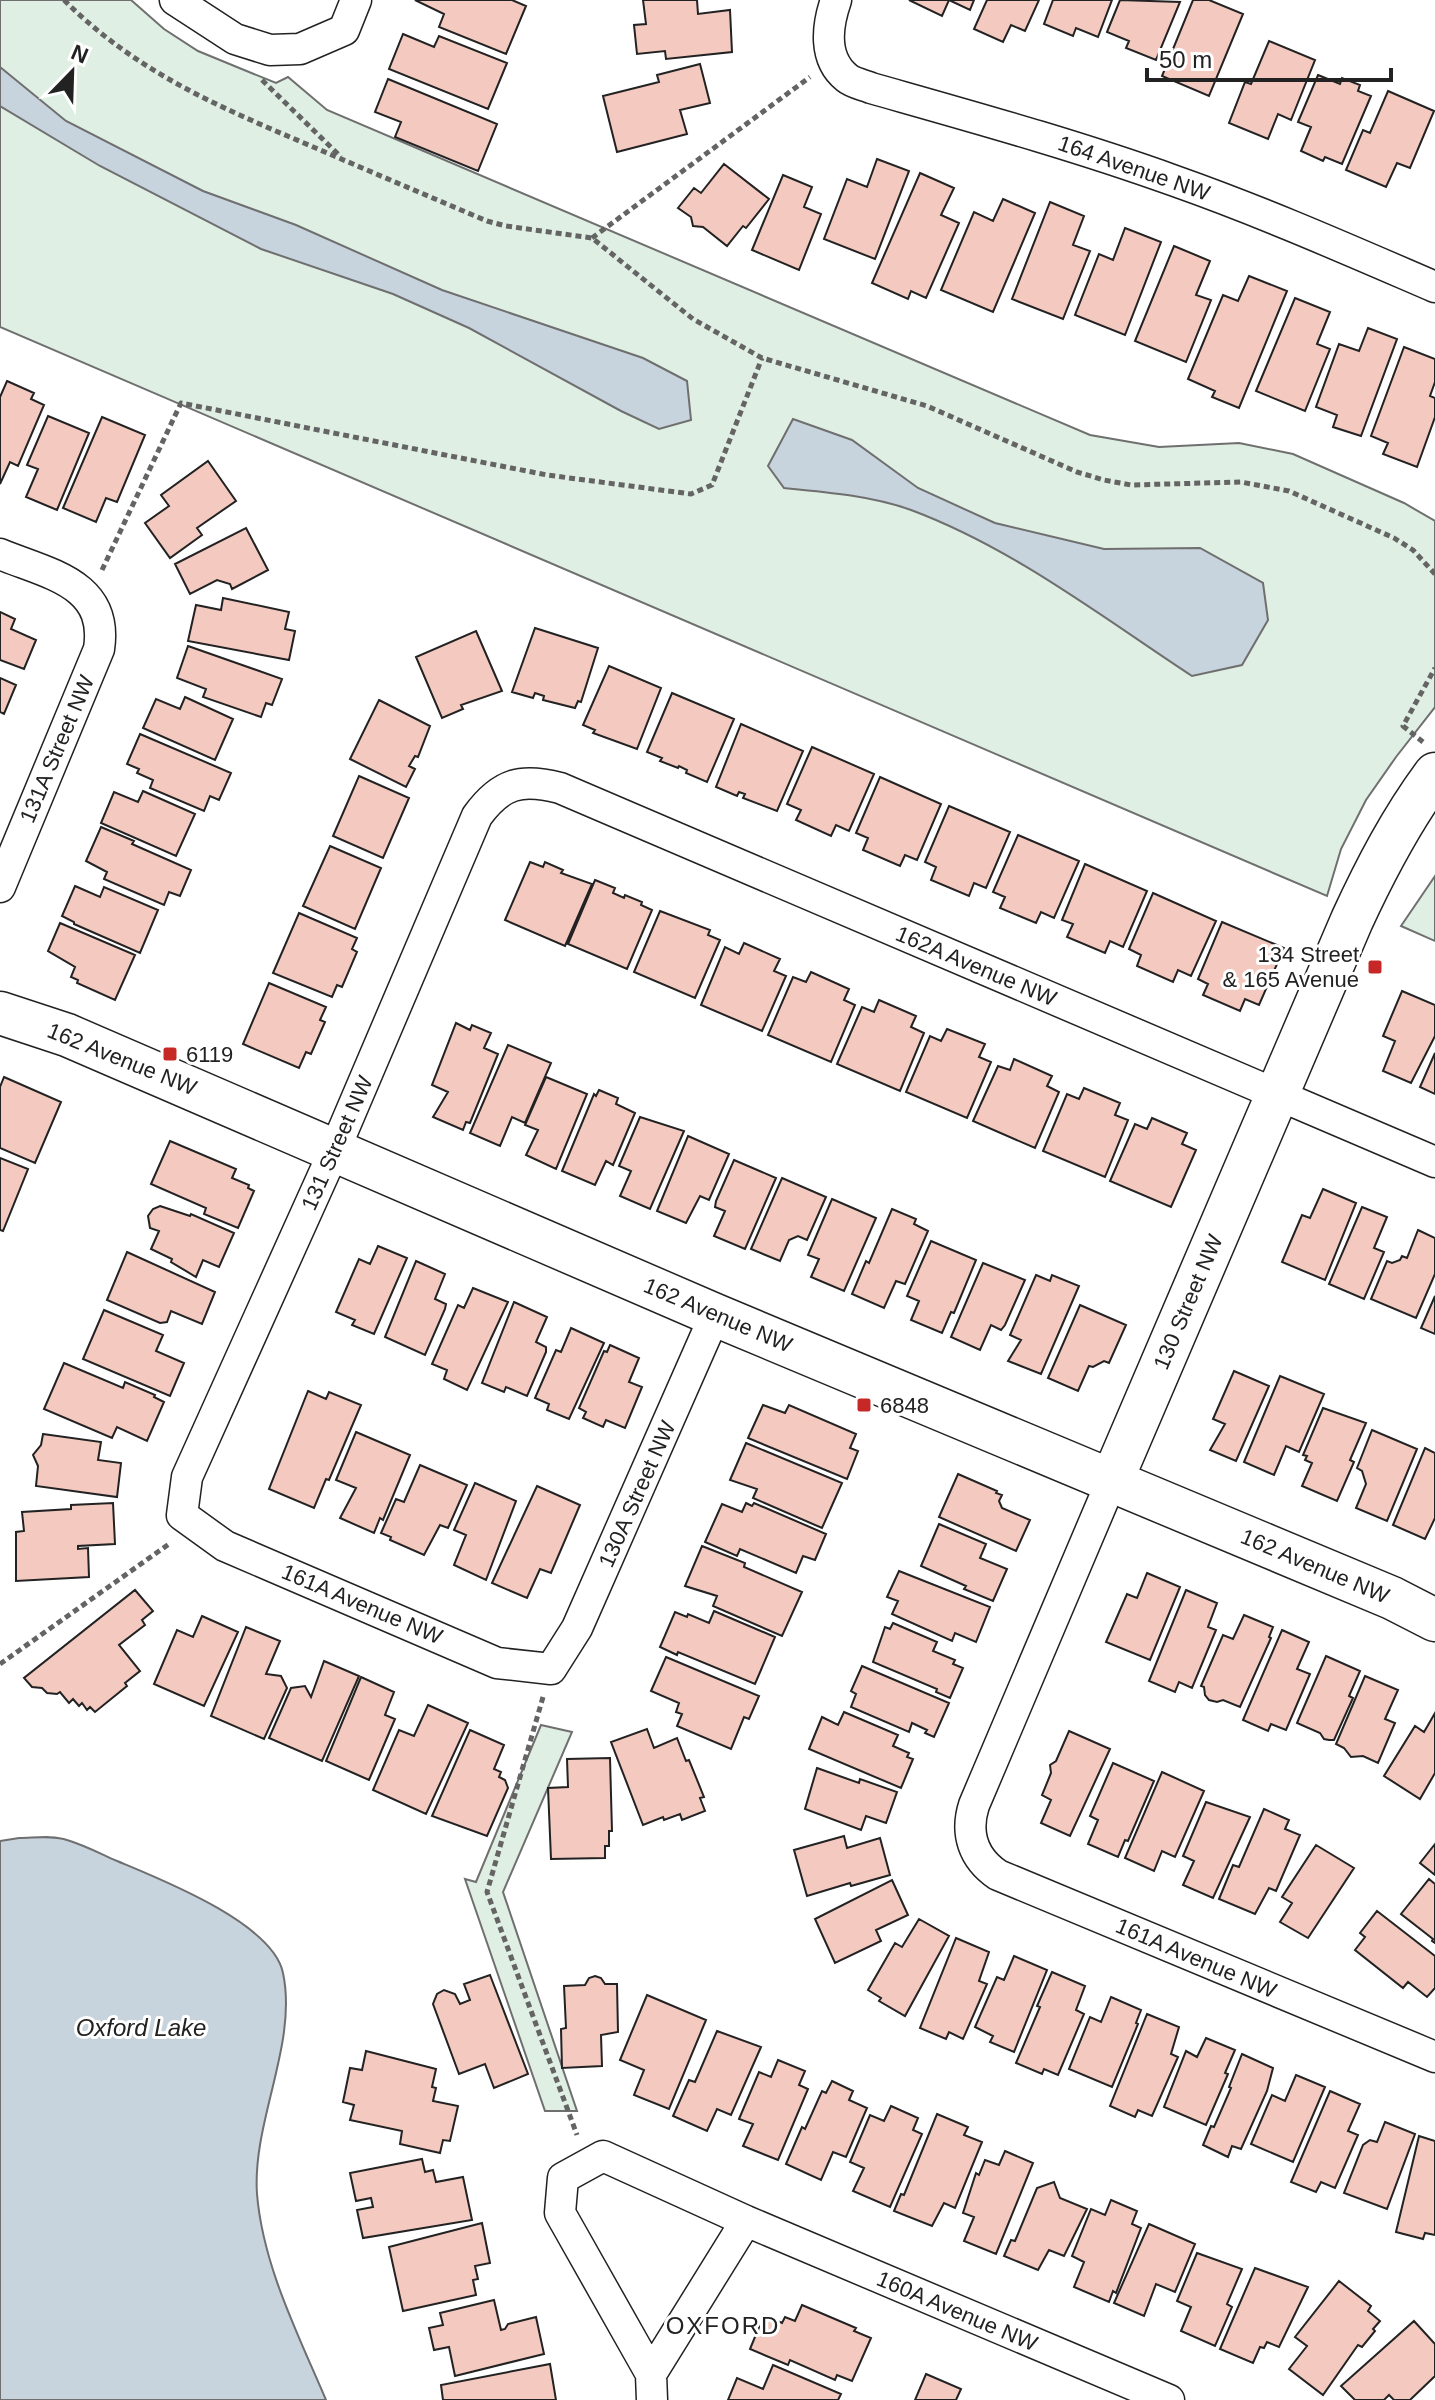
<svg xmlns="http://www.w3.org/2000/svg" width="1435" height="2400" viewBox="0 0 1435 2400" font-family="Helvetica,sans-serif">
<style>
.green{fill:#e0efe3;stroke:#6f6f6f;stroke-width:2}
.water{fill:#c7d3dd;stroke:#6f6f6f;stroke-width:2}
.building{fill:#f3c9c0;stroke:#222;stroke-width:2}
.lines{fill:none;stroke-linecap:round;stroke-linejoin:round}
.street-casing{stroke:#222;stroke-width:33}
.secondary-casing{stroke:#222;stroke-width:45}
.path{stroke:#646464;stroke-width:5;stroke-dasharray:6 4;stroke-linecap:butt}
.street{stroke:#fff;stroke-width:30}
.secondary{stroke:#fff;stroke-width:42}
.poi-dot{fill:#c62828;stroke:#fff;stroke-width:3}
.labels{text-anchor:middle;dominant-baseline:central;stroke-width:6;stroke-linejoin:round;paint-order:stroke}
.street-label{font-size:22px;fill:#222;stroke:#fff}
.poi-label{font-size:22px;fill:#222;stroke:#fff;text-anchor:start}
.water-label{font-size:24px;font-style:italic;fill:#222;stroke:#fff}
.neighbourhood-label{font-size:24px;letter-spacing:2px;fill:#222;stroke:#fff}
</style>
<rect width="100%" height="100%" fill="#fff"/>
<!-- green -->
<path class="green" d="M0,0h131l33,29 34,22 78,32 12,-6 39,33 763,325 69,12 80,-4 54,11 111,49 31,18v186l-39,50 -30,43 -25,49 -14,47 -1327,-569z
M1435,876v65l-34,-15z
M541,1725l31,7 -69,160 74,219h-32l-80,-232 11,3z"/>
<!-- water -->
<path class="water" d="M0,67l66,54 137,70 93,34 146,65 201,68 44,23 4,39 -32,9 -38,-18 -152,-83 -76,-34 -132,-45 -161,-83 -100,-60z
M793,419l59,21 66,48 77,35 109,26 96,-1 63,35 5,37 -26,45 -50,11c-90,-59 -179,-128 -281,-166 -39,-14 -85,-18 -127,-22l-16,-22z
M19,1838c15,0 34,-3 48,2 17,5 34,14 50,21 43,18 156,62 166,112 15,71 -31,148 -26,221 6,72 41,140 69,206h-326v-559z"/>
<!-- building -->
<path class="building" d="M415,0h97l14,6 -20,48 -67,-27 5,-13z
M643,0h54l1,14 32,-4 2,42 -66,7 -1,-8 -28,3 -3,-29 12,-1z
M909,0h65l-4,10 -21,-10 -7,16z
M987,0h52l-14,31 -14,-6 -8,17 -29,-13z
M1053,0h59l-14,37 -22,-9 -3,8 -29,-12z
M1120,0l60,2 -24,58 -30,-12 3,-7 -22,-9z
M1193,0h16l34,14 -34,82 -47,-20z
M403,34l31,13 5,-11 68,27 -19,46 -99,-40z
M1269,41l46,19 -24,60 -13,-6 -10,25 -39,-16 16,-41 6,2z
M700,64l10,39 -30,7 7,24 -70,18 -14,-56 56,-14 -2,-7z
M1318,75l22,9 2,-6 18,7 -2,6 13,5 -29,68 -17,-7 -2,4 -22,-10 10,-24 -13,-5z
M388,79l109,45 -19,47 -83,-34 6,-15 -26,-10z
M1388,91l46,20 -24,57 -13,-5 -11,24 -40,-17 17,-40 7,3z
M877,159l32,12 -34,88 -51,-20 23,-60 20,8z
M724,164l45,35 -23,29 -3,-2 -16,20 -24,-19 -10,-1 -2,-9 -13,-9 16,-20 7,5z
M920,173l34,15 -13,27 18,8 -33,75 -15,-7 -3,8 -36,-16z
M783,175l29,12 -8,20 17,7 -22,56 -47,-20z
M1003,199l32,14 -42,99 -52,-22 33,-78 19,9z
M1050,202l34,14 -11,29 17,6 -27,68 -51,-20z
M1125,228l36,14 -36,93 -50,-20 24,-61 14,6z
M1174,246l36,15 -14,34 15,5 -25,62 -51,-21z
M1249,276l38,15 -48,117 -27,-11 3,-6 -27,-12 35,-84 15,6z
M1295,298l35,14 -13,32 13,5 -25,62 -49,-20z
M1368,328l29,11 -36,97 -28,-9 4,-12 -21,-8 23,-63 20,7z
M1404,347l31,12v23l-5,14 5,2v19l-18,50 -34,-13 5,-11 -17,-7z
M7,381l27,12 -3,6 13,6 -26,61 -8,-4 -10,22v-87z
M48,416l41,17 -32,77 -31,-13 12,-28 -11,-4z
M102,417l43,18 -28,67 -11,-4 -10,24 -33,-14z
M208,461l28,40 -39,27 5,7 -32,23 -25,-35 24,-17 -8,-11z
M246,528l22,42 -36,19 -2,-5 -13,-4 -27,14 -15,-30z
M223,598l66,14 -4,17 10,2 -6,29 -101,-19 8,-36 25,5z
M0,612l15,7 -4,10 25,11 -12,29 -24,-9z
M535,628l63,20 -17,54 -3,-1 -3,7 -32,-8 1,-4 -9,-3 -2,5 -21,-6z
M476,631l26,60 -41,14 2,4 -21,9 -26,-61z
M188,646l94,33 -10,26 -6,-2 -5,14 -58,-20 3,-8 -29,-11z
M609,666l52,22 -24,61 -44,-16 2,-3 -12,-5z
M0,678l16,7 -12,29 -4,-2z
M672,693l62,26 -27,63 -21,-9 1,-3 -8,-4 -1,2 -18,-7 2,-3 -15,-6z
M185,697l48,22 -18,41 -72,-32 13,-29 24,10z
M379,700l51,26 -12,31 -3,-1 -6,10 6,3 -9,18 -56,-28z
M741,724l62,27 -26,60 -34,-13 2,-4 -6,-2 -2,4 -21,-9z
M140,734l91,39 -12,27 -9,-4 -6,15 -54,-23 3,-8 -16,-7 2,-4 -12,-5z
M812,747l62,27 -25,57 -13,-6 -5,11 -35,-16 5,-10 -14,-6z
M359,776l50,22 -26,60 -50,-22z
M880,777l61,27 -24,56 -12,-5 -5,11 -37,-16 5,-12 -12,-5z
M143,791l52,23 -19,42 -75,-33 13,-31 24,10z
M949,806l61,26 -24,56 -12,-5 -5,13 -38,-16 5,-13 -11,-5z
M101,827l33,14 -2,3 59,26 -11,26 -11,-4 -5,13 -60,-26 3,-7 -21,-11z
M1018,835l61,26 -25,57 -13,-6 -5,11 -36,-15 5,-11 -12,-5z
M330,846l51,22 -26,61 -52,-23z
M530,862l13,5 2,-5 18,8 -2,3 31,11 -27,62 -60,-26z
M1085,864l62,27 -24,56 -13,-6 -5,12 -38,-16 6,-13 -11,-4z
M595,880l20,8 -2,5 11,5 1,-3 17,7 -1,3 11,5 -25,59 -59,-25z
M75,886l25,11 4,-10 54,23 -18,43 -66,-29v-2l-12,-6z
M1153,893l63,28 -25,55 -13,-6 -5,12 -36,-16 4,-11 -12,-6z
M660,911l50,19 -2,5 12,5 -25,58 -61,-26z
M299,913l58,25 -5,11 5,3 -15,35 -5,-2 -5,12 -59,-24z
M1222,922l62,26 -25,57 -14,-6 -5,12 -37,-16 5,-11 -10,-5z
M60,923l75,32 -20,45 -38,-17 1,-3 -7,-3 4,-10 -27,-16z
M744,943l36,16 -6,12 12,5 -24,55 -61,-26 24,-58 14,7z
M811,972l38,17 -5,11 11,5 -24,57 -63,-27 25,-58 13,5z
M269,983l57,24 -6,13 5,2 -14,32 -5,-2 -7,16 -56,-24z
M1402,991l33,14v31l-24,47 -28,-12 12,-30 -12,-5z
M879,1000l37,16 -5,11 13,6 -24,58 -63,-27 25,-57 12,5z
M456,1023l14,7 2,-5 19,8 -7,15 14,6 -28,69 -4,-1 -3,8 -30,-13 15,-25 -16,-7z
M947,1029l38,15 -6,13 12,5 -24,56 -61,-26 24,-56 11,5z
M508,1045l43,18 -26,60 -13,-6 -12,29 -30,-13z
M1435,1053v41l-15,-7z
M1014,1059l38,17 -5,10 12,6 -24,56 -62,-27 25,-55 12,4z
M4,1077l57,25 -26,61 -35,-15v-61z
M546,1077l41,17 -31,75 -30,-14 12,-25 -13,-5z
M1084,1088l36,15 -5,12 13,5 -23,57 -62,-26 24,-57 12,5z
M599,1090l19,8 -2,6 19,9 -22,52 -7,-4 -11,24 -33,-14 32,-77 2,2z
M640,1117l44,14 -34,78 -30,-13 11,-25 -12,-5z
M1152,1118l35,15 -5,11 14,6 -25,57 -61,-26 25,-57 12,5z
M688,1136l41,18 -20,46 -9,-4 -14,27 -29,-12z
M170,1141l66,28 -4,9 17,7 -1,3 6,3 -16,37 -34,-14 2,-6 -55,-24z
M0,1158l28,11 -25,62 -3,-1z
M734,1160l42,18 -31,71 -31,-13 11,-25 -10,-4 1,-6z
M782,1178l44,19 -19,43 -9,-4 -9,4 -9,21 -29,-12z
M1323,1189l33,14 -31,77 -43,-18 20,-47 8,3z
M832,1199l44,19 -32,73 -33,-14 8,-18 -11,-4z
M160,1206l30,10 1,-2 43,19 -15,34 -16,-7 -7,17 -25,-15 1,-3 -21,-10 8,-18 -9,-3 -2,-12 5,-7z
M1362,1207l25,10 -13,31 10,4 -20,47 -35,-15z
M892,1209l24,10 -2,5 14,7 -23,53 -9,-3 -12,27 -32,-14 14,-33 3,2z
M1418,1230l17,8v36l-19,44 -45,-19 16,-38 5,2 8,-3 2,-4 5,2z
M931,1241l45,19 -22,53 -3,-1 -9,21 -31,-13 8,-19 -12,-5z
M378,1246l29,12 -33,76 -22,-9 3,-5 -19,-8 23,-53 11,5z
M127,1252l88,40 -13,32 -31,-13 -4,11 -7,1 -53,-23z
M416,1261l29,13 -10,25 11,5 -1,5 -20,46 -40,-18z
M983,1263l42,17 -20,45 -4,5 -10,-5 -11,25 -29,-13z
M1036,1275l14,6 2,-6 27,11 -38,88 -33,-13 13,-21 -11,-5z
M473,1288l35,14 -41,88 -23,-11 3,-9 -15,-6 26,-59 6,3z
M1435,1296v38l-14,-6z
M514,1302l33,15 -11,25 10,5v5l-19,44 -21,-9 -2,5 -22,-9z
M1080,1305l46,20 -17,38 -5,-2 -11,6 -4,-1 -11,25 -30,-13z
M104,1310l59,25 -7,16 28,12 -14,33 -87,-37z
M571,1328l33,15 -35,76 -22,-9 2,-6 -14,-6 21,-48 5,2z
M610,1345l29,13 -10,24 13,5 -17,41 -19,-8 -3,7 -20,-9 3,-6 -7,-4 25,-57 3,1z
M64,1363l59,25 2,-6 30,13 -1,2 10,5 -17,39 -30,-14 -5,11 -68,-29z
M1234,1371l35,15 -33,75 -26,-11 15,-26 -12,-5z
M1280,1376l44,18 -25,58 -13,-6 -12,29 -30,-13z
M308,1391l18,8 3,-7 32,13 -32,75 -3,-1 -12,29 -45,-19z
M763,1405l22,8 4,-8 67,29 -6,14 8,3 -11,28 -99,-41z
M1323,1408l43,15 -16,37 4,2 -17,39 -35,-15 10,-23 -7,-3 2,-4 -4,-1z
M1372,1430l45,19 -30,72 -31,-13 10,-24 -4,-13 -5,-3z
M356,1432l54,23 -27,65 -3,-2 -6,15 -34,-15 16,-30 -20,-8z
M43,1434l58,8 -3,18 23,3 -4,34 -81,-11 2,-20 -5,-11 8,-10z
M746,1443l96,40 -20,45 -69,-30 4,-9 -27,-9z
M1425,1448l10,5v65l-10,21 -32,-14z
M420,1465l47,20 -19,43 -8,-3 -16,30 -34,-15 1,-3 -10,-4 15,-34 8,3z
M958,1474l39,17 -1,2 6,2 -3,6 3,7 28,12 -14,31 -77,-34z
M475,1483l41,18 -30,79 -32,-15 12,-30 -12,-5z
M537,1486l43,19 -29,68 -11,-4 -13,29 -35,-15z
M113,1503l2,41 -37,2v3l10,-1 1,29 -73,4v-49l8,-1 -2,-19 49,-3v-4z
M746,1503l6,3 2,-3 72,31 -11,26 -12,-4 -7,17 -56,-24 -3,7 -32,-14 17,-38 20,8z
M939,1524l47,20 -6,14 27,11 -14,32 -29,-12 2,-3 -45,-20z
M702,1546l43,17 -1,4 58,25 -20,44 -69,-30 4,-10 -32,-10z
M899,1571l91,36 -14,35 -21,-9 -3,8 -60,-27 6,-13 -11,-4z
M1147,1573l33,14 -30,73 -44,-18 21,-48 10,4z
M135,1590l18,21 -11,9 3,5 -26,20 21,26 -15,12 2,3 -32,26 -5,-5 -3,3 -5,-7 -3,3 -6,-7 -4,4 -9,-11 -3,2 -10,-1 -5,-5 -10,-1 -8,-9z
M1186,1590l31,13 -9,24 8,3 -24,58 -13,-6 -4,10 -26,-11z
M714,1611l61,26 -20,47 -77,-32 -1,3 -17,-8 15,-35 12,5 1,-3 21,9z
M1244,1615l29,12 -4,10 2,1 -31,69 -17,-7 -6,2 -8,-2 -4,-5 -1,-8 -3,-1 22,-51 10,4z
M202,1616l36,16 -34,74 -50,-22 23,-54 16,7z
M893,1623l44,19 -4,9 22,9 -2,4 10,4 -13,30 -14,-6 1,-3 -64,-27 12,-35 5,2z
M246,1627l34,14 -14,33 15,2 6,12 -23,51 -53,-23z
M1282,1630l27,12 -12,27 13,5 -24,56 -15,-6 -3,7 -25,-11z
M1326,1656l34,15 -11,25 4,2 -19,42h-5l-5,-1 -4,-6 -23,-10z
M666,1657l93,39 -10,23 -5,-2 -13,32 -54,-23 5,-12 -6,-2 3,-9 -28,-12z
M324,1661l35,15 -37,85 -53,-23 22,-50 14,-2 6,11z
M862,1666l87,37 -15,34 -9,-4 2,-3 -15,-7 -3,9 -58,-25 5,-13 -5,-3z
M1365,1676l33,14 -13,29 10,4 -17,40 -15,-7 -12,1 -7,-9 -8,-4z
M361,1677l33,15 -9,23 10,4 -26,61 -43,-19z
M428,1705l40,18 -42,91 -53,-24 26,-60 15,6z
M844,1712l54,23 -5,11 16,7 -2,4 6,2 -12,29 -92,-39 13,-32 16,8z
M1435,1713v60l-15,26 -36,-23 31,-50 9,6z
M647,1729l7,19 23,-10 9,23 3,-1 15,37 -4,1 5,13 -23,9 -2,-6 -16,6 -1,-3 -20,8 -32,-83z
M470,1730l34,15 -10,24 7,3 -2,5 6,3 3,8 -21,48 -55,-20z
M1069,1731l41,18 -40,87 -29,-13 10,-23 -9,-5 9,-22 -1,-8 6,-4z
M610,1758l2,73h-3v15h-4v12l-54,1 -3,-71 20,-1 -1,-28z
M1113,1763l41,18 -26,60 -3,-1 -7,17 -30,-13 10,-24 -8,-4z
M817,1768l42,15 1,-4 37,13 -11,31 -20,-7 -5,14 -56,-21z
M1162,1772l42,19 -29,66 -13,-6 -8,20 -29,-13z
M1206,1802l44,15 -37,81 -30,-13 11,-24 -11,-5z
M1264,1809l25,11 -4,9 15,6 -24,56 -7,-3 -14,26 -36,-15 14,-34 6,2z
M844,1836l3,12 33,-10 10,37 -39,11 -1,-3 -43,13 -13,-46z
M1435,1844v31l-15,-12z
M1316,1845l38,23 -46,70 -28,-16 12,-19 -10,-6z
M1429,1879l6,5v59l-3,-2 1,-2 -32,-25z
M892,1880l16,35 -32,15 5,11 -46,22 -20,-44z
M1377,1911l58,45v32l-8,9 -19,-15 -5,6 -48,-38 10,-13 -5,-4z
M919,1919l30,17 -44,80 -26,-15 2,-3 -13,-8 27,-47 7,4z
M956,1938l33,14 -10,29 8,3 -24,55 -14,-7 -3,7 -26,-11z
M1014,1956l33,14 -33,82 -24,-10 3,-6 -18,-9 22,-50 7,3z
M1052,1972l33,14 -9,24 8,4 -26,61 -14,-6 -2,5 -26,-11 24,-56 -3,-1z
M490,1975l38,99 -34,14 -9,-24 -26,10 -26,-70 4,-10 7,-4 11,4 5,10 10,-4 -6,-16z
M595,1976l6,2 4,6h12l1,48 -17,3 1,31 -40,2 -1,-39 5,-1 -2,-42 21,-1 4,-7z
M647,1995l59,25 -37,89 -35,-14 10,-25 -24,-10z
M1111,1997l30,13 -5,13 2,1 -26,63 -43,-18 21,-52 11,5z
M1147,2014l32,13 -8,27 7,3 -26,59 -14,-6 -3,7 -25,-11z
M717,2031l44,16 -30,68 -14,-6 -10,22 -34,-15 16,-36 6,2z
M1206,2038l29,12 -10,23 3,1 -22,51 -42,-18 22,-56 11,6z
M366,2051l70,18 -4,18 4,1 -3,13 25,5 -8,35 -7,-1 -3,13 -40,-9 2,-13 -52,-11 4,-15 -11,-3 7,-34 12,2z
M1242,2054l31,14 -6,23 -26,58 -9,-3 -4,11 -25,-12 8,-19 3,1 17,-39 -2,-1z
M778,2060l27,11 -6,14 9,4 -30,71 -35,-14 10,-22 -14,-5 20,-47 12,5z
M1296,2075l29,12 -32,75 -42,-18 21,-49 13,6z
M832,2081l21,10 -4,9 18,8 -21,49 -13,-5 -12,28 -35,-16 16,-37 3,2 17,-38 4,2z
M1330,2091l30,13 -12,27 10,4 -23,53 -14,-6 -5,10 -25,-10z
M891,2106l27,12 -5,12 9,4 -32,73 -37,-16 11,-23 -14,-6 20,-47 14,6z
M937,2114l31,13 -4,8 18,7 -27,66 -11,-5 -12,23 -38,-15 7,-17 3,1z
M1385,2122l30,12 -28,75 -43,-16 19,-48 7,-5 7,2z
M1419,2136l16,5v94l-10,-2 -2,6 -27,-7z
M1005,2151l28,12 -37,91 -32,-13 10,-24 -11,-4 13,-40 3,2 6,-15 14,5z
M422,2159l3,13 8,-2 3,12 27,-5 9,43 -109,18 -6,-28 16,-3 -2,-9 -15,3 -6,-28z
M1054,2182l6,16 27,11 -23,47 -15,-6 -11,20 -34,-14 7,-16 4,1 22,-53z
M1111,2200l26,11 -5,13 9,4 -25,65 -3,-2 -4,11 -35,-15 10,-25 -12,-6 19,-47 14,6z
M482,2223l8,40 -15,3 3,13 -5,1 3,15 -73,16 -14,-64z
M1149,2224l46,20 -20,48 -19,-8 -12,32 -30,-13z
M1197,2253l45,16 -15,35 5,3 -17,39 -34,-15 10,-24 -14,-6z
M1255,2268l53,19 -29,60 -12,-5 -3,6 -4,-1 -7,16 -33,-14z
M1339,2281l32,25 -3,5 12,10 -7,8 2,2 -13,16 -4,-2 -35,50 -34,-26 18,-23 -12,-9z
M494,2300l7,30 4,-1 3,-5 28,-7 8,37 -89,22 -6,-29 -15,3 -5,-22 14,-3 -3,-12z
M802,2305l54,23 -2,3 17,7 -19,43 -15,-6 -2,5 -45,-20 -2,5 -38,-16 14,-34 18,8 3,-6 10,4z
M1414,2321l21,23v32l-25,24h-16l-5,-5 -5,5h-29l-14,-14z
M550,2364l6,36h-113l-2,-15z
M773,2365l68,29 -3,6h-110l9,-22 26,11z
M926,2374l35,15 -5,11h-41z"/>
<g class="lines">
<!-- street casing -->
<g class="street-casing">
<path id="street" d="M175,0l60,39 35,11 30,-1 44,-19 12,-30
M836,0c-9,26 -13,59 11,78 6,5 17,7 24,10 102,29 204,57 304,93 88,31 174,69 260,106
M0,554c48,20 109,29 99,95l-99,238
M715,1315l-138,313 -26,41 -54,-6 -272,-117 -43,-31 5,-38 148,-328 142,-333c24,-33 44,-38 83,-28l875,374
M1112,1480l-138,325c-9,28 -1,53 24,70l437,182
M651,2374l95,-153
M652,2400l-1,-26 -91,-161 3,-35 40,-22 143,65 423,179"/>
</g>
<!-- secondary casing -->
<g class="secondary-casing">
<path id="secondary" d="M0,1013l67,22 648,280 677,283 43,22
M1112,1480l240,-560c24,-52 49,-100 83,-146"/>
</g>
<!-- path -->
<path class="path" d="M64,0c72,72 155,107 247,146 58,25 117,50 176,75l19,5 86,12 101,81 69,39 165,48 150,66 27,8 27,5 110,-3 48,9 105,47 19,12 22,24
M262,80l79,77
M592,238l218,-161
M102,570l79,-167 366,72 144,19 21,-9 50,-127
M1423,742l-20,-16 32,-58
M0,1664l169,-120
M543,1697l-56,195 90,243"/>
<!-- street -->
<use href="#street" class="street"/>
<!-- secondary -->
<use href="#secondary" class="secondary"/>
</g>
<!-- markers -->
<g class="poi-dot">
<rect x="1367" y="959" width="16" height="16" rx="4"/>
<rect x="162" y="1046" width="16" height="16" rx="4"/>
<rect x="856" y="1397" width="16" height="16" rx="4"/>
</g>
<g class="labels">
<!-- street labels -->
<g class="street-label">
<text transform="translate(1134 168) rotate(19)">164 Avenue NW</text>
<text transform="translate(57 749) rotate(-67)">131A Street NW</text>
<text transform="translate(976 966) rotate(23)">162A Avenue NW</text>
<text transform="translate(122 1059) rotate(22)">162 Avenue NW</text>
<text transform="translate(337 1143) rotate(-66)">131 Street NW</text>
<text transform="translate(1188 1302) rotate(-67)">130 Street NW</text>
<text transform="translate(718 1315) rotate(23)">162 Avenue NW</text>
<text transform="translate(637 1494) rotate(-66)">130A Street NW</text>
<text transform="translate(1315 1566) rotate(23)">162 Avenue NW</text>
<text transform="translate(362 1604) rotate(23)">161A Avenue NW</text>
<text transform="translate(1196 1958) rotate(23)">161A Avenue NW</text>
<text transform="translate(957 2311) rotate(23)">160A Avenue NW</text>
</g>
<!-- poi labels -->
<g class="poi-label">
<text x="1359" y="954" text-anchor="end">134 Street<tspan x="1359" dy="25">&amp; 165 Avenue</tspan></text>
<text x="186" y="1054">6119</text>
<text x="880" y="1405">6848</text>
</g>
<!-- water labels -->
<g class="water-label">
<text x="141" y="2027">Oxford Lake</text>
</g>
<!-- neighbourhood labels -->
<g class="neighbourhood-label">
<text x="723" y="2325">OXFORD</text>
</g>
</g>
<!-- north arrow -->
<g transform="translate(72 72) rotate(23)" stroke="#ffffff" stroke-width="6" paint-order="stroke">
<path d="M0-6L14 30L0 20L-14 30Z" fill="#222222"/>
<text y="-12" font-size="22" font-weight="bold" text-anchor="middle" fill="#222222">N</text>
</g>
<!-- scale -->
<path d="M1147 68v12h244v-12" fill="none" stroke="#222222" stroke-width="4"/>
<text x="1159" y="68" font-size="24" fill="#222222" stroke="#ffffff" stroke-width="6" paint-order="stroke">50 m</text>
</svg>
